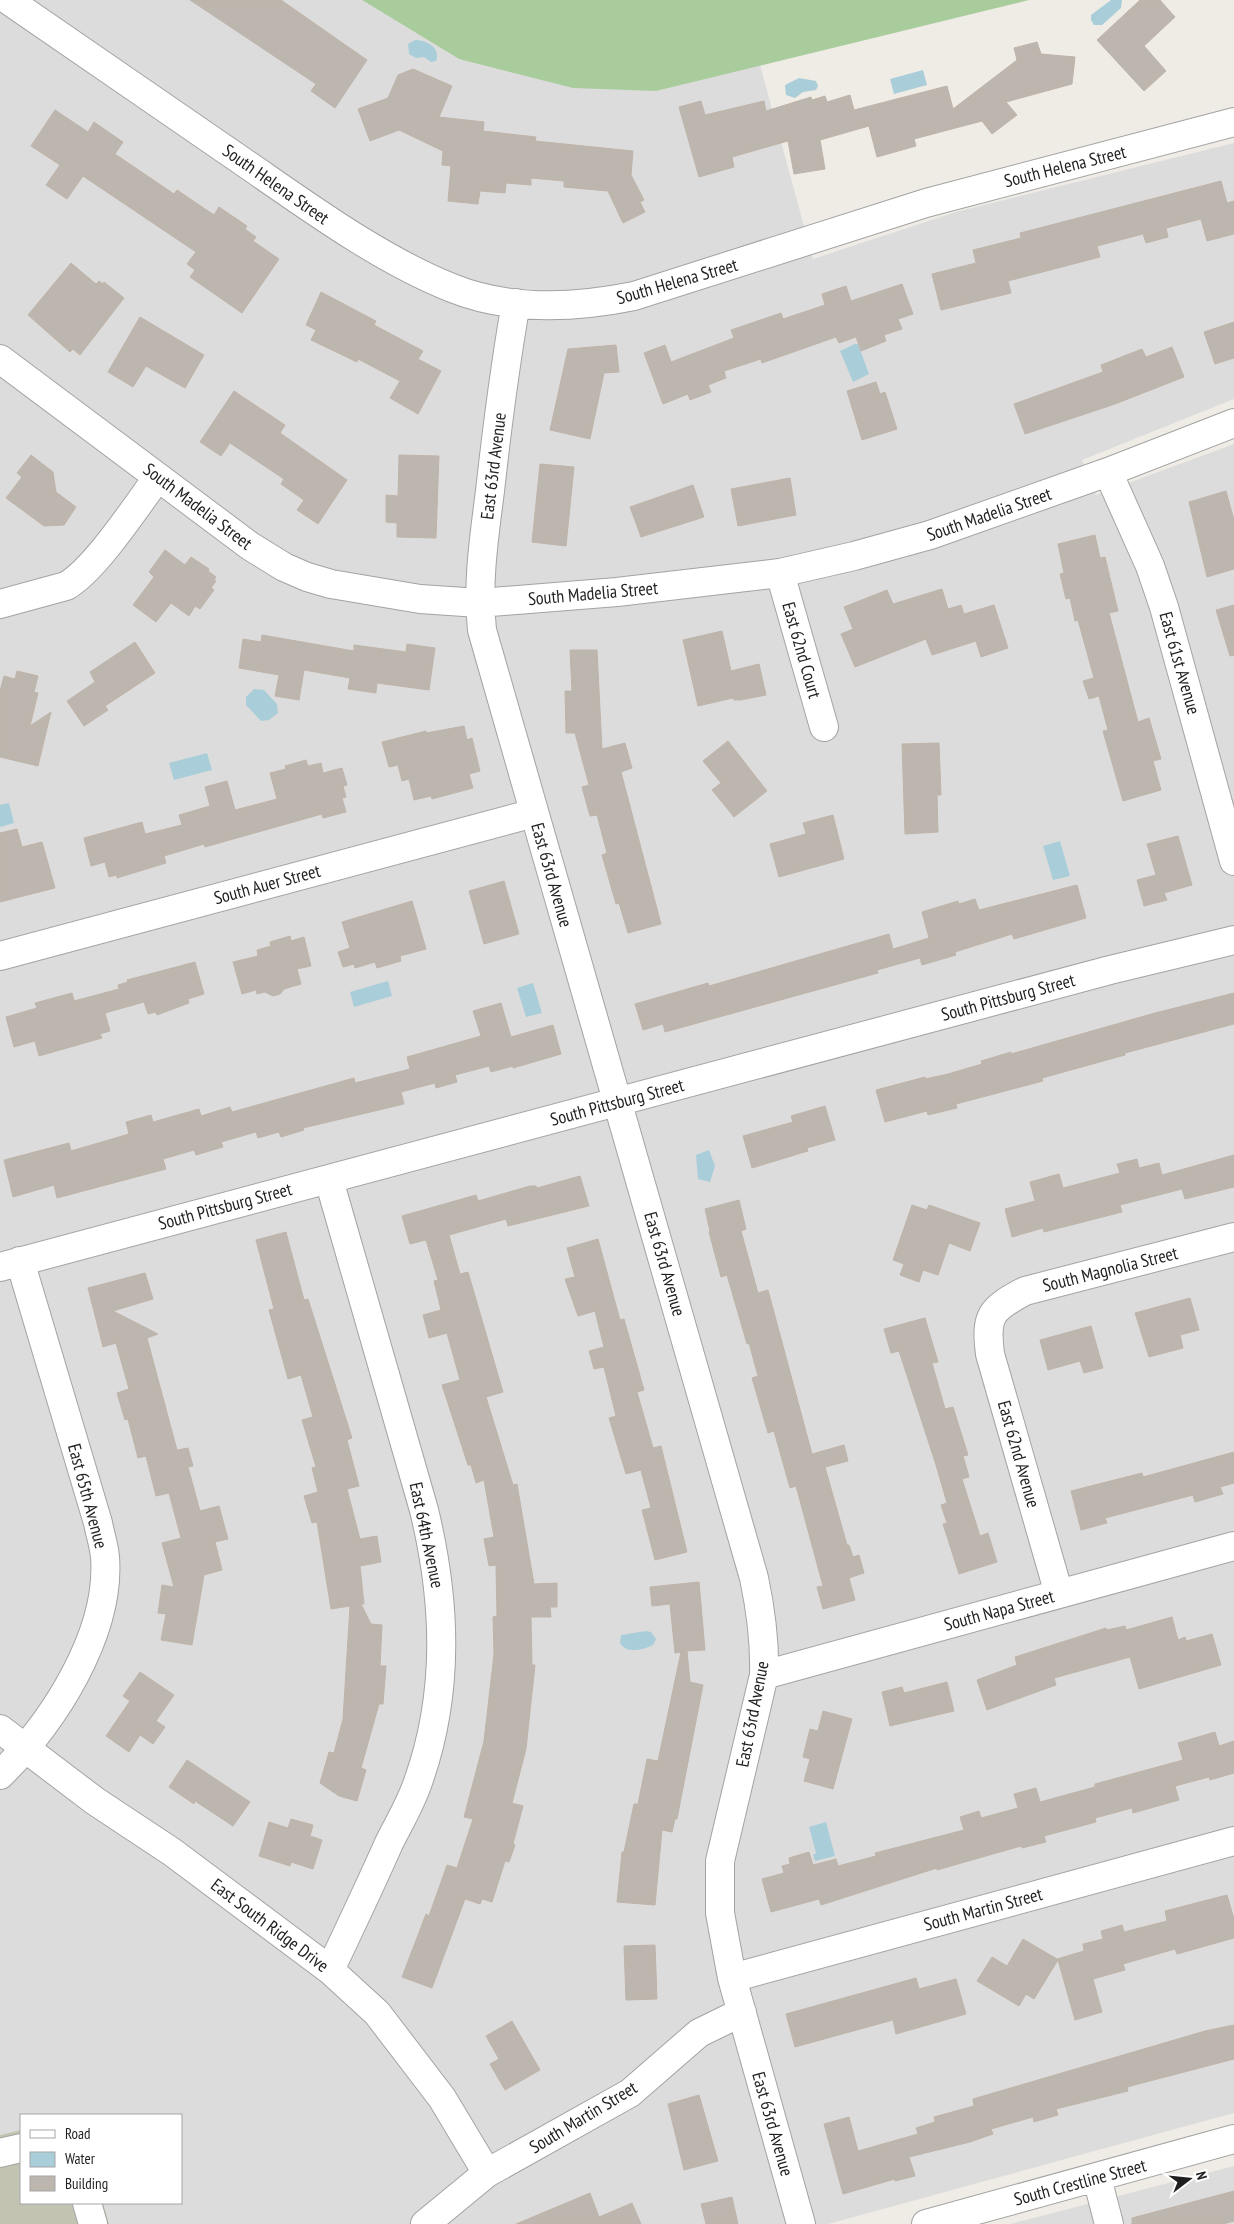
<svg xmlns="http://www.w3.org/2000/svg" width="1234" height="2224" viewBox="0 0 1234 2224" font-family="'PT Sans Narrow',sans-serif">
<style>
.residential{fill:#dddcdc}
.construction{fill:#c3c3b2}
.forest{fill:#a9cc9d}
.water{fill:#a9ceda}
.building{fill:#bcb6af;stroke:#c0b4a9}
.lines{fill:none;stroke-linecap:round;stroke-linejoin:round}
.minor-casing{stroke:#a3a3a3;stroke-width:30}
.minor{stroke:#fff;stroke-width:28}
.labels{text-anchor:middle;dominant-baseline:central;stroke-width:5;stroke-linejoin:round;paint-order:stroke}
.street-label{font-size:18px;fill:#1f1f1f;stroke:#fff}
</style>
<rect width="100%" height="100%" fill="#efece6"/>
<!-- residential -->
<path class="residential" d="M0,0h362l97,59 197,32 104,-26 53,194 143,-47 278,-69v256l-152,61 14,35 138,-51v1669l-406,111h-719l-6,-21h78v-88h-160v15l-21,5z
M1234,2166v58h-224z"/>
<!-- construction -->
<path class="construction" d="M21,2130v73h82l6,21h-109v-89z"/>
<!-- forest -->
<path class="forest" d="M362,0h667l-373,91 -83,-3 -114,-29z"/>
<!-- water -->
<path class="water" d="M1111,0h11l-1,8 -19,17h-8l-3,-5v-5z
M415,40c12,0 26,8 21,21l-5,1 -7,-5 -8,1 -7,-4 -1,-10z
M923,70l4,15 -33,9 -4,-15z
M799,78l17,3 2,5 -2,4 -13,2 -8,6 -9,-3 -1,-10z
M855,344h3l11,30 -16,8 -13,-31z
M254,689l10,1 13,14 1,9 -9,7 -8,1 -15,-16v-8z
M207,753l5,17 -38,10 -5,-17z
M9,803l5,20 -14,4v-22z
M1060,841l10,35 -17,4 -10,-34z
M388,981l4,15 -38,11 -4,-15z
M533,983l9,30 -16,4 -9,-29z
M709,1150l6,16 -5,16 -12,-3 -2,-24z
M646,1631l5,1 5,7 -3,6c-10,5 -27,9 -33,-2l1,-8z
M826,1822l9,34 -20,5 -2,-6 3,-2 -7,-26z"/>
<!-- building -->
<path class="building" d="M190,0h91l86,60 -32,48 -24,-17 5,-7z
M1140,0h20l15,17 -31,29 22,25 -22,20 -47,-51z
M1037,42l4,12 34,3 -3,27 -66,18 11,13 -25,19 -10,-13 -68,18 2,7 -39,11 -8,-31 -49,14 5,29 -31,5 -6,-33 -56,16 2,10 -35,10 -20,-70 22,-6 4,14 59,-14 2,10 45,-14 1,3 13,-4 2,6 23,-7 4,15 93,-24 6,23 64,-49 -3,-12z
M413,69l39,17 -13,31 45,5 -1,9 53,6 -1,4 98,10 -2,24 13,25 -4,2 5,10 -22,11 -15,-32 -44,-4v-6l-33,-3v7l-25,-2 -1,10 -25,-2 -2,13 -30,-3 3,-35 -9,-1 1,-14 -44,-21 -29,11 -12,-32 30,-11 10,-23z
M55,110l33,22 6,-10 29,20 -8,12 59,40 3,-4 37,25 5,-8 28,19 -2,3 11,8 -3,4 26,18 -37,54 -52,-36 5,-7 -8,-6 9,-12 -113,-76 -16,23 -21,-14 14,-20 -29,-19z
M1221,181l6,22 7,-2v33l-27,7 -6,-22 -35,9 2,9 -22,6 -3,-9 -46,12 3,11 -92,24 3,12 -70,17 -9,-36 44,-11 -3,-13 48,-12 -1,-5z
M71,263l25,21 3,-3 4,3 1,-2 20,16 -44,57 -7,-6 -3,3 -42,-37z
M902,284l11,30 -15,5 4,10 -18,6 2,6 -25,10 -5,-14 -17,6 -3,-6 -74,26 -1,-4 -37,12 2,7 -18,7 3,7 -21,8 -2,-6 -25,10 -19,-51 21,-8 6,17 63,-24 -3,-8 50,-17 2,6 42,-14 -3,-11 24,-8 5,15z
M321,292l55,29 -2,4 49,26 -5,8 23,12 -23,43 -28,-16 10,-17 -42,-22 -1,3 -46,-22 5,-10 -10,-5z
M140,317l64,38 -19,33 -39,-22 -13,21 -25,-15z
M1234,322v36l-19,6 -11,-32z
M616,345l3,27 -15,1 -14,66 -40,-9 18,-81z
M1172,347l12,30 -69,27 -90,30 -11,-30 89,-32 -2,-7 41,-16 4,8z
M876,382l4,12 5,-2 12,37 -35,11 -15,-49z
M234,391l51,34 -5,8 67,47 -29,44 -21,-14 7,-10 -23,-16 3,-5 -54,-36 -9,13 -21,-14z
M31,455l22,17 3,20 20,15 -12,18 -20,1 -38,-28 16,-21 -5,-4z
M399,455l40,1 -3,82 -39,-1v-14l-11,-1v-27l12,1z
M540,464l34,3 -8,79 -34,-4z
M790,478l6,37 -58,11 -7,-37z
M693,485l11,32 -63,20 -11,-30z
M1226,491l8,29v49l-27,8 -18,-75z
M1095,535l5,23 5,-1 13,54 -9,2 29,109 11,-4 12,41 -8,2 8,29 -38,11 -20,-70 5,-1 -9,-34 -10,3 -6,-18 11,-3 -16,-58 -3,1 -5,-23 -4,1 -6,-25 4,-1 -6,-29z
M165,550l20,15 6,-8 18,12 -1,2 8,6 -2,3 2,1 -5,7 3,2 -14,19 -5,-3 -6,10 -18,-13 -15,19 -23,-17 21,-28 -5,-5z
M942,589l6,20 13,-4 3,9 30,-9 14,43 -27,9 -5,-16 -44,14 -6,-16 -71,28 -14,-33 12,-5 -9,-22 43,-17 6,14z
M1234,605v50l-4,1 -14,-46z
M722,631l9,40 28,-7 7,31 -25,5h-7l-1,-2 -35,8 -15,-66z
M262,635l92,16v-6l52,7 1,-8 28,4 -6,42 -52,-7 -1,10 -28,-4 2,-11 -46,-8 -5,30 -24,-4 4,-21 -40,-7 4,-29 18,3z
M135,642l20,31 -50,33 3,4 -24,16 -17,-25 28,-19 -5,-10z
M570,650h27l5,99 23,-6 7,25 -11,4 40,152 -33,9 -9,-30 -3,1 -14,-49 5,-2 -10,-38 -7,1 -8,-29 7,-2 -14,-52h-9l-1,-42h7z
M17,671l21,5 -4,16 4,1 -8,33 21,-14 -13,54 -38,-9v-66l4,-15 11,3z
M464,726l3,14 5,-2 8,33 -11,3 4,14 -41,11 -1,-3 -17,4 -5,-21 -7,2 -4,-16 -9,2 -7,-25 44,-11v2z
M728,741l39,50 -33,26 -22,-27 9,-7 -18,-22z
M939,743l2,52h-4l1,37 -33,2 -3,-90z
M306,760l2,6 13,-3 2,10 19,-5 5,17 -4,1 3,11 -4,1 4,14 -23,6 -1,-4 -117,33 -1,-3 -40,12 2,7 -49,15v-3l-8,2 -4,-15 -14,4 -7,-28 58,-16 3,12 37,-9 -3,-10 31,-9 -5,-19 22,-6 8,29 42,-11 -7,-26 16,-4 -1,-3z
M833,815l11,44 -65,18 -9,-33 36,-10 -3,-11z
M17,829l5,18 20,-5 13,46 -55,14v-69z
M1178,836l14,49 -28,8 3,7 -23,6 -7,-26 19,-5 -9,-31z
M504,881l15,53 -35,10 -15,-53z
M1077,885l9,33 -72,21 -2,-5 -57,18 1,3 -34,10 -2,-7 -43,12 1,3 -213,59 -2,-8 -20,6 -8,-26 73,-21 1,3 180,-52 4,15 36,-11 -7,-26 36,-11 1,3 16,-5 4,11z
M412,901l14,48 -26,7 1,5 -24,7 -2,-6 -20,6 -1,-4 -11,3 -5,-15 12,-4 -8,-26z
M290,936l1,5 13,-4 7,29 -14,3 4,15 -17,5 -4,5 -7,2 -8,-4 -8,2 -1,-4 -14,4 -9,-32 25,-6 -1,-6 14,-4 -1,-4z
M195,962l9,32 -16,5 1,4 -32,12 -1,-3 -8,2 -4,-12 -39,11 5,18 -10,3 2,4 -63,18 -4,-15 -21,6 -8,-30 31,-9 -2,-5 37,-10 2,8 45,-12 -1,-4 10,-3 -1,-2z
M1234,993v31l-109,29v2l-83,23 1,3 -87,23 1,4 -29,7 -1,-4 -42,11 -9,-32 49,-13v2l23,-5 34,-10 -1,-3 30,-9v2l144,-41z
M501,1003l10,34 42,-12 8,29 -48,14v-2l-22,6 -2,-6 -34,9 2,7 -21,6 -1,-5 -34,9 3,12 -101,24 1,2 -23,7 -2,-5 -21,6 -2,-6 -35,10 2,5 -27,8 -2,-5 -31,9 3,10 -109,29 -3,-13 -41,12 -9,-37 65,-17 2,8 58,-17 -3,-12 25,-7 2,7 46,-13 2,7 29,-9 2,5 122,-34 1,5 55,-14 -3,-12 74,-21 -8,-25z
M825,1106l10,34 -28,8 1,3 -56,17 -9,-32 50,-14 -2,-6z
M1234,1155v32l-49,12 -3,-10 -62,16 2,7 -78,20 -1,-4 -31,9 -7,-28 30,-8 -5,-19 29,-8 4,14 57,-15 -3,-9 20,-5 2,9 20,-5 3,12z
M580,1176l9,30 -81,20 -2,-7 -57,16 11,39 8,-2 35,120 -17,5 27,88 4,-1 17,100 23,-1v24h-7l1,10h-20l1,48h3l-9,84 -14,54 11,3 -10,38 2,1 -6,17 -4,-1 -13,41 -10,-3 -2,5 -15,-5 -33,89 -30,-11 24,-63 3,2 18,-51 10,3 16,-49 -9,-2 20,-76 10,-87 -1,-37 4,-1 -1,-51 -7,1 -5,-27 10,-2 -10,-57 -8,3 -5,-18h-3l-26,-80 18,-5 -13,-47 -18,5 -6,-23 18,-5 -7,-29 4,-1 -12,-40 -16,4 -8,-28 74,-21 2,6 52,-15h6l1,2z
M739,1200l7,29 -5,2 17,62 10,-3 44,164 32,-9 4,16 -23,6 22,78h2l4,12 6,-2 5,18 -15,5 6,22 -32,9 -6,-22 6,-1 -27,-100 -6,2 -16,-57 -6,2 -16,-55 6,-2 -9,-33 -2,1 -20,-69 -6,2 -12,-45 1,-1 -5,-22z
M912,1205l15,5 2,-5 51,18 -10,28 -21,-8 -11,32 -15,-5 -4,12 -19,-7 4,-11 -11,-4z
M286,1232l18,68 4,-1 44,139 -5,2 12,46 -12,3 13,50 17,-3 4,26 -21,4 4,38h-3l10,20 11,1 -2,41h6l-3,38h-4l-18,64 5,2 -9,31 -18,-5 -19,-13 9,-31 5,1 9,-34 7,-113 -19,3 -14,-87 -5,1 -8,-27 14,-4 -6,-24 4,-1 -14,-47 11,-3 -12,-42 -13,4 -19,-69 5,-1 -18,-69z
M598,1239l22,81 4,-1 20,71 -7,2 16,56 8,-2 26,106 -32,8 -13,-50 9,-2 -10,-38 -15,4 -17,-56 7,-2 -12,-49 -10,2 -5,-18 15,-4 -9,-36 -17,5 -13,-37 10,-2 -8,-29z
M145,1273l8,26 -40,12 45,23 -11,4 30,112 11,-2 5,18 -5,1 12,44 19,-5 9,33 -13,3 7,28 -18,5 -12,70 -31,-5 5,-26 -8,-1 4,-28 12,2 -12,-44 19,-5 -12,-45 -13,3 -10,-40 -8,2 -10,-39 -3,1 -8,-27 12,-4 -13,-46 -13,4 -15,-59z
M1190,1298l9,32 -19,5 3,13 -34,9 -14,-44z
M925,1318l13,44 -6,1 13,46 8,-2 15,48 -5,1 6,21 -7,2 18,57 8,-3 9,29 -38,12 -16,-50 4,-1 -6,-18 6,-2 -11,-38 -37,-114 -8,2 -7,-24z
M1091,1326l12,42 -19,5 -4,-12 -32,9 -8,-30z
M1234,1452v31l-14,4 3,7 -28,8 -2,-7 -88,23 2,5 -26,7 -10,-39 71,-18 1,4z
M699,1582l6,68 -18,1 3,31 13,3 -26,134h-2l-3,13 -10,-2 -7,75 -38,-3 5,-50h2l10,-48h4l9,-45 11,2 23,-109 -6,1 -5,-49 -18,2 -2,-19z
M1172,1617l6,23 7,-3 1,4 26,-7 9,31 -82,24 -9,-32 -76,21 2,7 -69,25 -10,-30 40,-15 -2,-8 91,-29 1,2 18,-4 1,4z
M140,1672l34,23 -18,26 9,6 -12,17 -13,-9 -11,17 -23,-16 24,-35 -7,-5z
M947,1682l7,29 -64,15 -8,-34 20,-5 2,6z
M823,1711l29,8 -19,70 -29,-8 6,-22 -7,-2 7,-28 8,2z
M1215,1732l4,14 15,-5v32l-24,7 -1,-3 -34,9 4,14 -46,13 -1,-5 -37,10 1,4 -52,14 2,6 -24,6 -1,-2 -84,24v-2l-116,37 -2,-6 -48,13 -9,-33 22,-6 -2,-7 8,-2 -1,-6 20,-6 4,13 23,-6 2,7 38,-10 -1,-3 89,-23 -4,-13 19,-6 2,7 37,-10 -4,-14 22,-6 4,14 55,-15v-3l88,-24 -5,-17z
M187,1760l63,42 -17,24 -38,-25 -1,3 -25,-17z
M291,1819l22,6 -3,11 12,4 -9,29 -22,-7 -1,4 -31,-10 10,-34 19,6z
M1227,1895l7,24v19l-57,16 -2,-5 -52,15 2,6 -32,9 9,33 -27,8 -17,-60 -24,39 -8,-5 -7,12 -42,-25 15,-24 15,9 16,-27 34,20 27,-8 -1,-7 20,-5 -2,-8 21,-6 2,7 43,-11 -2,-10z
M655,1945l2,54 -31,1 -2,-54z
M916,1978l3,11 37,-10 10,35 -70,20 -3,-14 -98,27 -9,-33z
M512,2021l28,49 -35,20 -15,-26 9,-5 -13,-23z
M1234,2025v34l-107,28 1,4 -72,18 2,6 -24,7 -1,-5 -42,12 2,5 -23,8 -61,15 6,19 -20,5v-2l-52,15 -19,-70 25,-7 9,34 60,-17 -2,-6 19,-6 -1,-5 40,-11 -1,-7 232,-68z
M699,2095l19,66 -34,9 -16,-66z
M1234,2191v30l-11,3h-91v-6z
M590,2193l9,24 33,-14 9,21h-125z
M732,2197l6,27h-32l-5,-20z"/>
<g class="lines">
<!-- minor casing -->
<g class="minor-casing">
<path id="minor" d="M8,0c78,54 156,107 234,161 64,44 137,98 210,127 57,23 123,20 182,8l292,-93 308,-81
M516,303c-11,62 -19,125 -26,188 -6,47 -13,93 -8,139l272,948c7,33 11,63 10,97l-44,186v52l12,65 69,246
M0,359l250,187 34,21 23,10 24,7 89,15 59,4 138,-11 163,-19 74,-17 76,-21 178,-63 126,-49
M1108,472l42,94 14,41 70,254
M780,573l44,154
M0,604l66,-18c29,-16 71,-81 92,-109
M0,956l534,-143
M329,1180l95,330c22,91 26,182 -6,272 -7,21 -19,41 -29,61 -19,43 -39,85 -59,127
M0,1267l1110,-297 124,-30
M1059,1594l-69,-240c-5,-39 1,-45 35,-63l209,-54
M764,1675l470,-129
M0,1729l95,72 77,51 158,118 47,43 65,85 45,75
M0,1775c53,-52 111,-141 105,-218 -1,-12 -5,-23 -7,-34l-78,-262
M732,1978l502,-137
M0,2153l21,-5
M1097,2178l12,46
M87,2203l6,21
M425,2224l62,-51 143,-80 69,-60 43,-21
M926,2224l308,-85"/>
</g>
<!-- minor -->
<use href="#minor" class="minor"/>
</g>
<g class="labels">
<!-- street labels -->
<g class="street-label">
<text transform="translate(1065 166) rotate(-14)">South Helena Street</text>
<text transform="translate(276 184) rotate(35)">South Helena Street</text>
<text transform="translate(677 281) rotate(-16)">South Helena Street</text>
<text transform="translate(493 466) rotate(-83)">East 63rd Avenue</text>
<text transform="translate(198 506) rotate(37)">South Madelia Street</text>
<text transform="translate(989 514) rotate(-19)">South Madelia Street</text>
<text transform="translate(593 593) rotate(-5)">South Madelia Street</text>
<text transform="translate(802 650) rotate(74)">East 62nd Court</text>
<text transform="translate(1180 663) rotate(74)">East 61st Avenue</text>
<text transform="translate(552 875) rotate(74)">East 63rd Avenue</text>
<text transform="translate(267 884) rotate(-15)">South Auer Street</text>
<text transform="translate(1008 997) rotate(-15)">South Pittsburg Street</text>
<text transform="translate(617 1102) rotate(-15)">South Pittsburg Street</text>
<text transform="translate(225 1206) rotate(-15)">South Pittsburg Street</text>
<text transform="translate(665 1264) rotate(74)">East 63rd Avenue</text>
<text transform="translate(1110 1269) rotate(-14)">South Magnolia Street</text>
<text transform="translate(1019 1454) rotate(74)">East 62nd Avenue</text>
<text transform="translate(88 1496) rotate(75)">East 65th Avenue</text>
<text transform="translate(427 1535) rotate(78)">East 64th Avenue</text>
<text transform="translate(999 1610) rotate(-15)">South Napa Street</text>
<text transform="translate(752 1714) rotate(-79)">East 63rd Avenue</text>
<text transform="translate(983 1909) rotate(-15)">South Martin Street</text>
<text transform="translate(270 1925) rotate(37)">East South Ridge Drive</text>
<text transform="translate(583 2117) rotate(-31)">South Martin Street</text>
<text transform="translate(773 2124) rotate(74)">East 63rd Avenue</text>
<text transform="translate(1080 2182) rotate(-15)">South Crestline Street</text>
</g>
</g>
<!-- legend -->
<rect x="20" y="2114" width="162" height="90" fill="#ffffff" stroke="#a5a5a5"/>
<rect x="30" y="2130" width="25" height="8" fill="#ffffff" stroke="#a5a5a5"/>
<text x="65" y="2139" font-size="15" fill="#1f1f1f">Road</text>
<rect x="30" y="2152" width="25" height="15" fill="#a9ceda" stroke="#a5a5a5"/>
<text x="65" y="2164" font-size="15" fill="#1f1f1f">Water</text>
<rect x="30" y="2176" width="25" height="15" fill="#bcb6af" stroke="#a5a5a5"/>
<text x="65" y="2189" font-size="15" fill="#1f1f1f">Building</text>
<!-- north arrow -->
<g transform="translate(1189 2179) rotate(74)" stroke="#ffffff" stroke-width="4" paint-order="stroke">
<path d="M0-4L9 19L0 12L-9 19Z" fill="#1f1f1f"/>
<text y="-8" font-size="14" font-weight="bold" text-anchor="middle" fill="#1f1f1f">N</text>
</g>
</svg>
